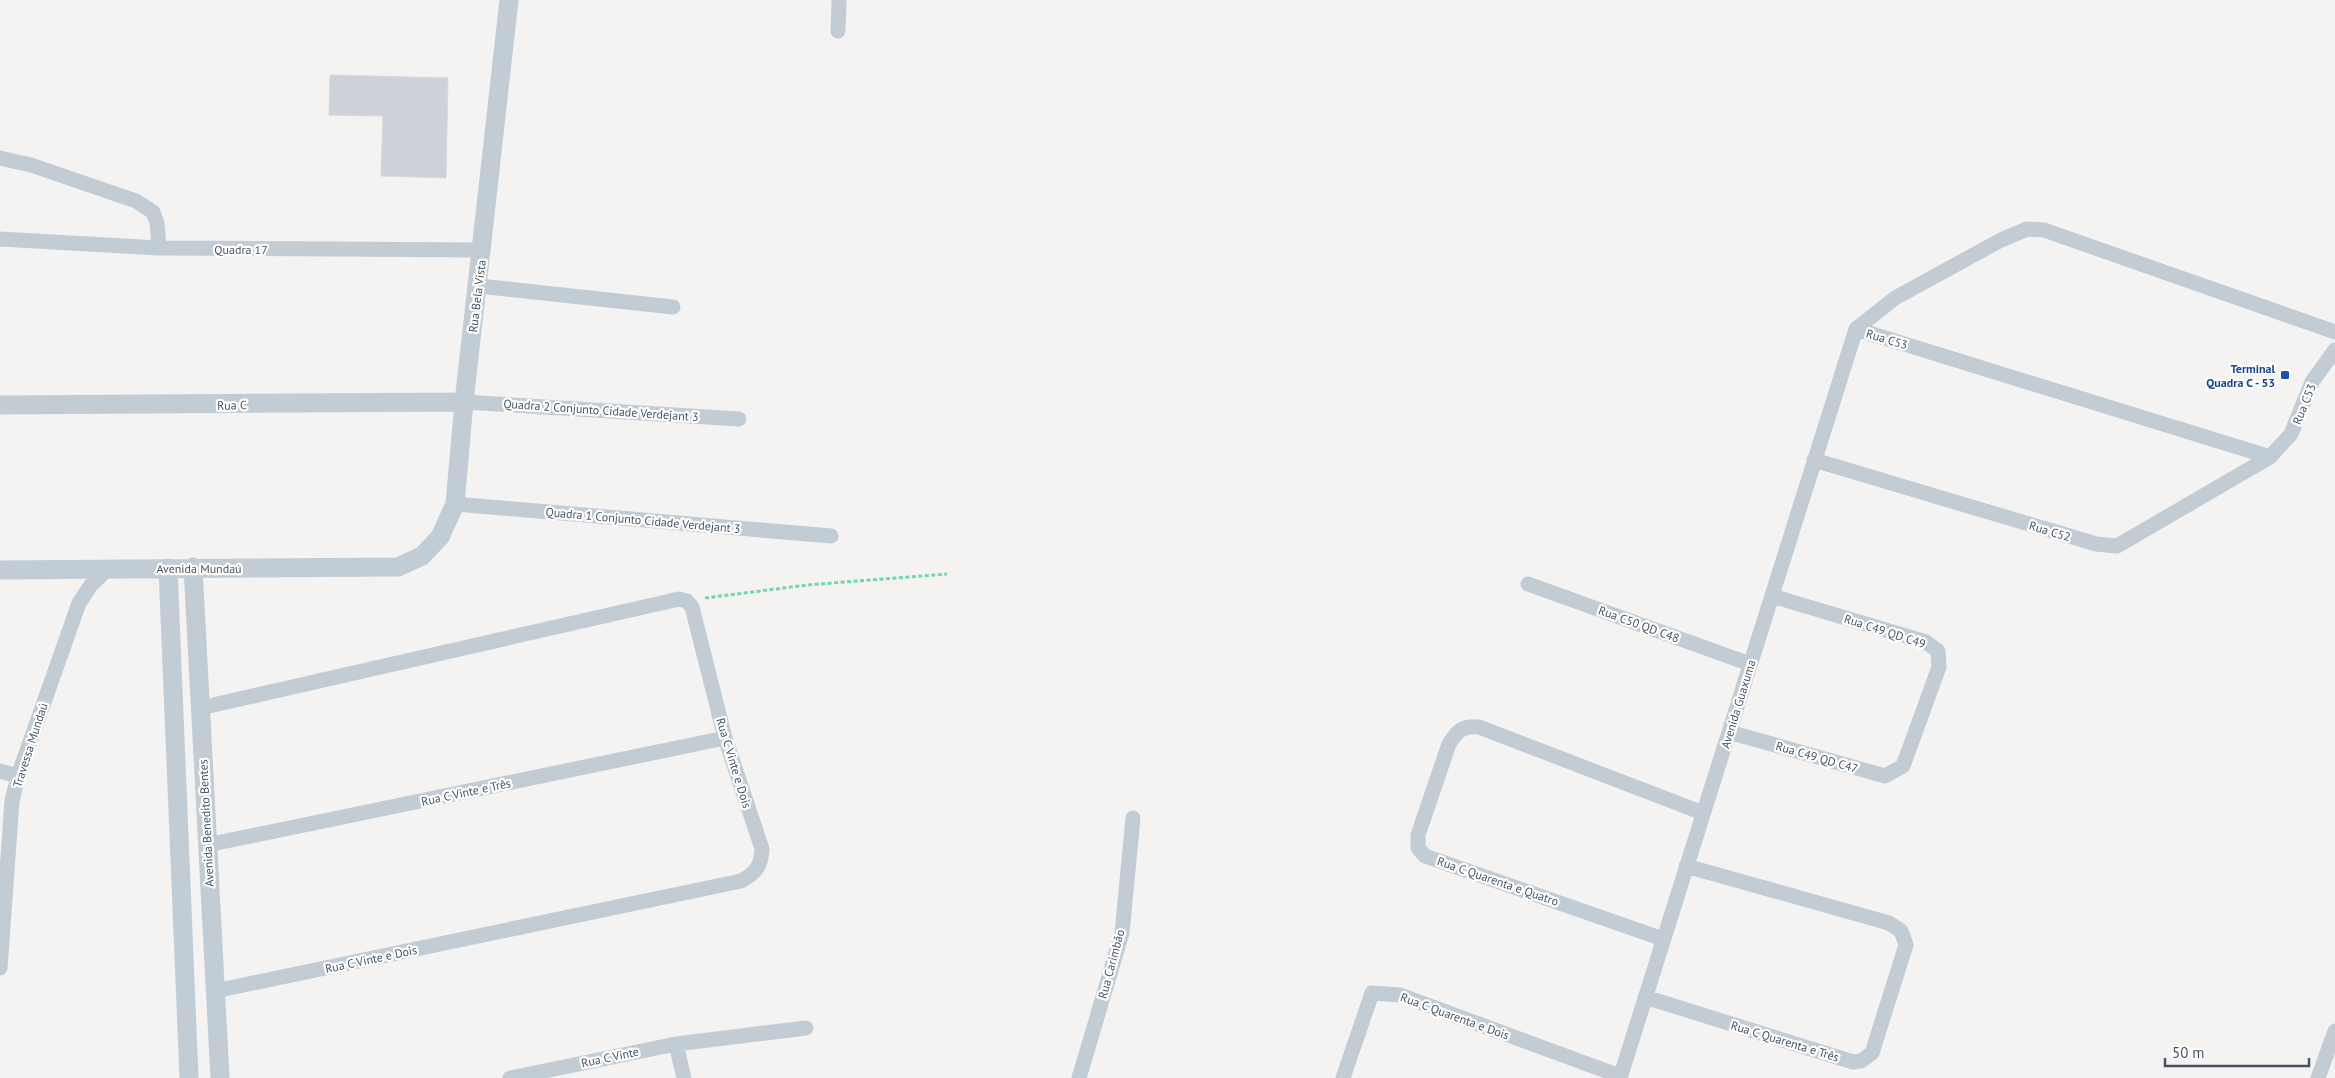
<svg xmlns="http://www.w3.org/2000/svg" width="2335" height="1078" viewBox="0 0 2335 1078" font-family="'PT Sans',sans-serif">
<style>
.building{fill:#ced1d8;stroke:#d6d8de}
.lines{fill:none;stroke-linecap:round;stroke-linejoin:round}
.path{stroke:#71d8ab;stroke-width:3;stroke-dasharray:4 2.5;stroke-linecap:butt}
.minor{stroke:#c2ccd5;stroke-width:15}
.tertiary{stroke:#c2ccd5;stroke-width:19}
.transit-dot{fill:#1a4fb4;stroke:#fff;stroke-width:2}
.labels{text-anchor:middle;dominant-baseline:central;stroke-width:4.5;stroke-linejoin:round;paint-order:stroke}
.street-label{font-size:12px;fill:#475463;stroke:#fff}
.transit-label{font-size:12px;font-weight:bold;fill:#164399;stroke:#fff;text-anchor:end}
</style>
<rect width="100%" height="100%" fill="#f5f2f2"/>
<!-- building -->
<path class="building" d="M330,75l118,3 -2,100 -65,-2 2,-60 -54,-1z"/>
<g class="lines">
<!-- path -->
<path class="path" d="M705,598l102,-13 140,-11"/>
<!-- minor -->
<path class="minor" d="M838,31l1,-31
M0,158l31,7 105,36 17,11 4,11 2,25
M0,239l159,9 323,2
M479,286l194,21
M1856,329l39,-31 106,-58 26,-11 17,1 291,102
M1856,329l414,128
M464,402l275,17
M1814,460l282,84 21,2 153,-89 21,-23 21,-52 23,-32
M455,504l376,32
M1528,584l222,80
M200,708l479,-109 8,2 5,6 33,131 37,111c-1,17 -6,24 -21,32l-526,110
M1729,732l156,44 18,-10 36,-99 -1,-16 -12,-9 -154,-46
M0,771l18,5
M207,845l518,-107
M1663,939l-238,-83 -7,-8v-13l31,-91c8,-13 14,-19 30,-17l224,86
M0,968l12,-167 6,-25 61,-173 12,-18 18,-17
M1645,997l208,65 8,-1 11,-8 34,-108 -5,-14 -12,-8 -203,-57
M676,1044l130,-16
M510,1078l166,-34 8,34
M1079,1078l43,-145 11,-115
M1343,1078l29,-85 28,2 220,81
M1620,1078l236,-749
M2318,1078l17,-47"/>
<!-- tertiary -->
<path class="tertiary" d="M0,405l464,-3
M193,567l27,511
M168,568l21,510
M0,570l398,-3 24,-11 18,-19 15,-33 9,-102 45,-402"/>
</g>
<!-- markers -->
<rect class="transit-dot" x="2280" y="370" width="10" height="10" rx="2.5"/>
<g class="labels">
<!-- street labels -->
<g class="street-label">
<text x="241" y="249">Quadra 17</text>
<text transform="translate(477 296) rotate(-83)">Rua Bela Vista</text>
<text transform="translate(1887 339) rotate(17)">Rua C53</text>
<text transform="translate(2304 404) rotate(-68)">Rua C53</text>
<text transform="translate(232 405) rotate(-1)">Rua C</text>
<text transform="translate(601 410) rotate(4)">Quadra 2 Conjunto Cidade Verdejant 3</text>
<text transform="translate(643 520) rotate(5)">Quadra 1 Conjunto Cidade Verdejant 3</text>
<text transform="translate(2050 531) rotate(17)">Rua C52</text>
<text x="199" y="568">Avenida Mundaú</text>
<text transform="translate(1639 624) rotate(20)">Rua C50 QD C48</text>
<text transform="translate(1885 631) rotate(18)">Rua C49 QD C49</text>
<text transform="translate(1738 704) rotate(-73)">Avenida Guaxuma</text>
<text transform="translate(30 745) rotate(-72)">Travessa Mundaú</text>
<text transform="translate(1817 757) rotate(16)">Rua C49 QD C47</text>
<text transform="translate(734 763) rotate(73)">Rua C Vinte e Dois</text>
<text transform="translate(466 792) rotate(-12)">Rua C Vinte e Três</text>
<text transform="translate(206 823) rotate(-93)">Avenida Benedito Bentes</text>
<text transform="translate(1498 881) rotate(19)">Rua C Quarenta e Quatro</text>
<text transform="translate(371 959) rotate(-12)">Rua C Vinte e Dois</text>
<text transform="translate(1111 964) rotate(-75)">Rua Carimbão</text>
<text transform="translate(1455 1016) rotate(20)">Rua C Quarenta e Dois</text>
<text transform="translate(1785 1041) rotate(17)">Rua C Quarenta e Três</text>
<text transform="translate(610 1057) rotate(-12)">Rua C Vinte</text>
</g>
<!-- transit labels -->
<g class="transit-label">
<text x="2275" y="368">Terminal<tspan x="2275" dy="14">Quadra C - 53</tspan></text>
</g>
</g>
<!-- scale -->
<path d="M2165 1058v8h144v-8" fill="none" stroke="#475463" stroke-width="2.5"/>
<text x="2172" y="1058" font-size="15" fill="#475463" stroke="#ffffff" stroke-width="4" paint-order="stroke">50 m</text>
</svg>
